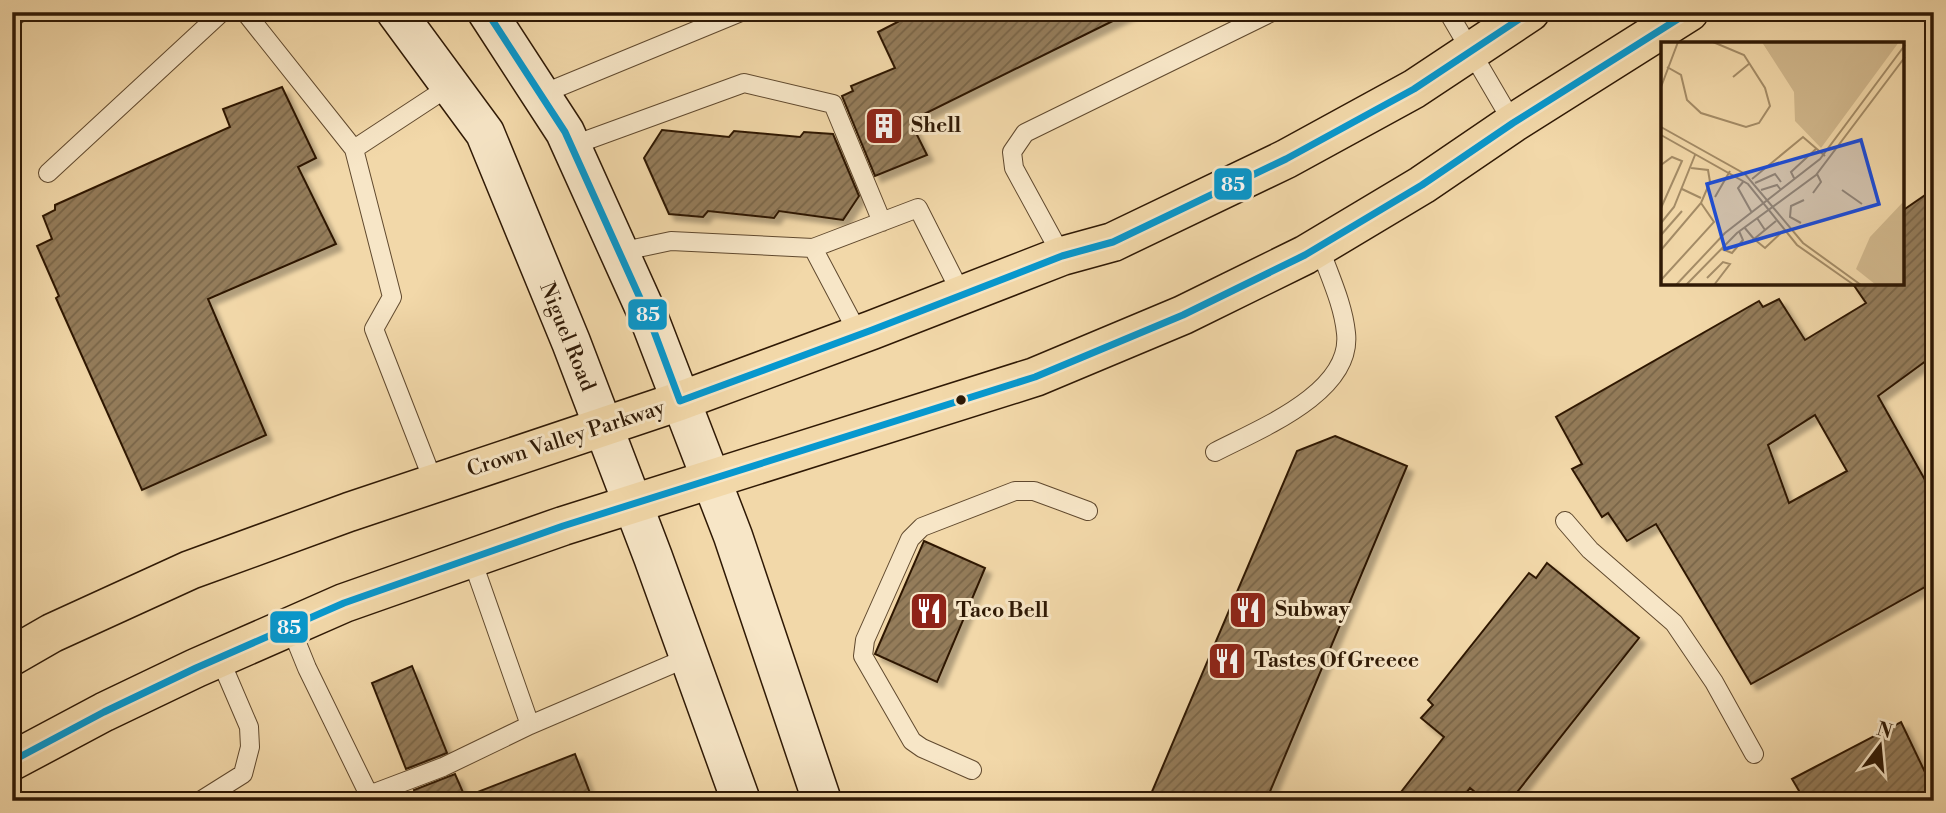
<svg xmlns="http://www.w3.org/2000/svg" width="1946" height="813" viewBox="0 0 1946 813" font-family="'Libre Bodoni',serif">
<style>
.building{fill:url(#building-hatch);stroke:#2f1905;stroke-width:2;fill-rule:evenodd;filter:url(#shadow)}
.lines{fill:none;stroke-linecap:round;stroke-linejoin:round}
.lane-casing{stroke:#60492e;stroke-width:20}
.secondary-casing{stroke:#2f1905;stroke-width:41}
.primary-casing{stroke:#2f1905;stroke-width:41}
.lane{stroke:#f7e6c7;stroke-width:18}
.secondary{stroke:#f7e6c7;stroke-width:38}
.primary{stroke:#f2d8a9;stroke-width:38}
.bus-1-casing{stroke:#f7e6c7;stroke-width:12}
.bus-1{stroke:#0798ce;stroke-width:7}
.bus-dot{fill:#2f1905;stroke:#f7e6c7;stroke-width:2.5}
.labels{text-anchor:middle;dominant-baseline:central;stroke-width:6;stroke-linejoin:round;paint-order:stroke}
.poi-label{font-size:21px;font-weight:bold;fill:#2f1905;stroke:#f7e6c7;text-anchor:start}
.street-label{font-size:21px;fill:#2f1905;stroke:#f7e6c7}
.inset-road{fill:none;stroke:#a48c67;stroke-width:2}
.view{fill:#1d4ed8;fill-opacity:0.15;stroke:#1d4ed8;stroke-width:3.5}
.inset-edge{fill:none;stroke:#2f1905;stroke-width:3.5}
.line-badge{stroke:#f7e6c7;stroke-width:2.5}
.badge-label{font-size:19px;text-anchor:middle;font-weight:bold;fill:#fff}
</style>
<defs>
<pattern id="building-hatch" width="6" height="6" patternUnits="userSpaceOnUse" patternTransform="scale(1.75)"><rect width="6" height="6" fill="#947c5a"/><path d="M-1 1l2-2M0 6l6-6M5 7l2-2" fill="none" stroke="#796548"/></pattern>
<filter id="shadow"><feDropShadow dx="6" dy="6" stdDeviation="2" flood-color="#0004"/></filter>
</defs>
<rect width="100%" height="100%" fill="#f2d8a9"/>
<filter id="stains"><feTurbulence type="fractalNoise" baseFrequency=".00286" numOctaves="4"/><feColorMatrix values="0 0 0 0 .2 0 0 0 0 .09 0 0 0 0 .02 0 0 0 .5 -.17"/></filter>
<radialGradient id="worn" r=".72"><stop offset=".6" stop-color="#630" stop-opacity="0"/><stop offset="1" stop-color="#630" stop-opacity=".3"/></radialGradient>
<!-- building -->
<path class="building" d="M917,12h214l-221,109 17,34 -52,21 -33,-80 11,-5 -2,-5 44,-18 -17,-36z
M282,87l34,71 -18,9 38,77 -128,55 58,136 -124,55 -86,-192 3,-2 -22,-50 15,-7 -9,-23 12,-6v-5l175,-78 -7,-18z
M662,130l67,7 5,-6 66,6 4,-5 29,2 26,62 -16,24 -64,-9 -5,7 -66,-7 -5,6 -34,-3 -25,-56z
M1934,189v166l-56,41 56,100v86l-183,102 -95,-160 -29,17 -19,-28 -6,4 -30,-48 10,-5 -26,-47 203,-116 4,6 16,-8 26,41 61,-37 -13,-19h49v-73zM1815,415l32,56 -58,32 -21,-58z
M1335,436l72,30 -141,335h-118l149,-350z
M924,541l61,27 -48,114 -62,-28z
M1547,563l92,75 -129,163h-24l-16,-13 -10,13h-66l50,-64 -23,-19 12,-13 -5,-5 101,-127 7,5z
M412,666l35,87 -41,16 -34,-86z
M1901,722l33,69v10h-129l-13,-22z
M575,754l18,47h-174l-5,-11 41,-16 10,23z"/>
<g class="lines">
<!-- lane casing -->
<g class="lane-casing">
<path id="lane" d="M245,12l109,137
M1448,12l65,111
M12,19l8,-7
M542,94l199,-82
M571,146l173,-63 89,21 49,118
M48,173l174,-161
M813,248l105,-40 44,87
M619,252l52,-11 142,7 46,87
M1062,256l-48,-88 -2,-16 13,-19 247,-121
M1215,452c42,-22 138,-59 131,-119 -3,-30 -17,-58 -27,-87
M434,483l-60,-154 18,-32 -38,-148 96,-63
M1565,521l25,29 84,73 40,59 40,72
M471,557l59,168 159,-68
M290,626l17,42 62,127 74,-28 87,-42
M972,770l-50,-22 -10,-7 -49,-85 2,-16 45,-101 12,-12 93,-36h19l54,20
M200,801l43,-27 7,-27 -1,-20 -30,-70"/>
</g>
<!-- secondary casing -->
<g class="secondary-casing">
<path id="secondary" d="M396,12l89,121 86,209 82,215 88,244
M487,12l78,120 84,186 84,218 89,265"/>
</g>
<!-- primary casing -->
<g class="primary-casing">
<path id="primary" d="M12,656l40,-23 138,-63 159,-58 331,-111 192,-71 190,-74 51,-14 173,-83 128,-70 116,-77
M12,761l92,-49 92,-44 148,-65 219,-77 472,-149 148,-62 122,-60 117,-70 91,-62 176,-111"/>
</g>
<!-- lane -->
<use href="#lane" class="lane"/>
<!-- secondary -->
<use href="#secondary" class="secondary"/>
<!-- primary -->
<use href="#primary" class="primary"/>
<!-- bus-1 casing -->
<g class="bus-1-casing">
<path id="bus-1" d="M487,12l78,120 84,186 31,83 192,-71 190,-74 51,-14 173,-83 128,-70 116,-77
M12,761l92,-49 92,-44 148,-65 219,-77 472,-149 148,-62 122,-60 117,-70 91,-62 176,-111"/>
</g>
<!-- bus-1 -->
<use href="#bus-1" class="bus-1"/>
</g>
<!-- icons -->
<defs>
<g id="building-square" transform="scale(2.0125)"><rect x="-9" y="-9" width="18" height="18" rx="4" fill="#8f2418" stroke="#f7e6c7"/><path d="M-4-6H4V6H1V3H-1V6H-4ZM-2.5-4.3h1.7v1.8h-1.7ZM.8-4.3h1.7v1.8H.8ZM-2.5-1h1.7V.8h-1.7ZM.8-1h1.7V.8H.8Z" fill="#fff"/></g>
<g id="restaurant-square" transform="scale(2.0125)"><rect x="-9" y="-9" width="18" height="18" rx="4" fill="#8f2418" stroke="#f7e6c7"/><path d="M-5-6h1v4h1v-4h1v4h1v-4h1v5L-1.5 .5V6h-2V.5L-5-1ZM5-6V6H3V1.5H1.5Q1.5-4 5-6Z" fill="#fff"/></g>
</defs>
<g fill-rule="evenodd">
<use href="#building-square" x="884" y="126"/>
<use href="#restaurant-square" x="1248" y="610"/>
<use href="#restaurant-square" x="929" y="611"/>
<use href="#restaurant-square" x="1227" y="661"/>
</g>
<!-- markers -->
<circle class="bus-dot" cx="961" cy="400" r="6"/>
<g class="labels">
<!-- poi labels -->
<g class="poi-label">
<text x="911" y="126">Shell</text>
<text x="1275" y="610">Subway</text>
<text x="956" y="611">Taco Bell</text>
<text x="1254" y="661">Tastes Of Greece</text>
</g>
<!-- street labels -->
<g class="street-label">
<text transform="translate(567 337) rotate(68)">Niguel Road</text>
<text transform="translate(566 439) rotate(-18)">Crown Valley Parkway</text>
</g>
</g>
<!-- overview -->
<g transform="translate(1661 42)">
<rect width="243" height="243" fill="#f2d8a9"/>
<path d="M101,0h137l-78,106 -26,-27 -1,-29zM243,159v84h-28l-20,-16 14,-32z" fill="#d1b88d"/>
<path d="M101,0h74l-33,31 -19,-19 -12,3z" fill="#d1b88d"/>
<path class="inset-road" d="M6,25l14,8 6,25 14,13 45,14 13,-4 11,-17 -5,-18 -21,-33 -31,-13M72,35l17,-14M0,45l17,-45M0,85l84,47 58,69 58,42M0,93l87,49 49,61 57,40M0,123l11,-8 10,4 -21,47M133,136l-3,-6 26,-24M91,137l51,-42 22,19M82,140l-5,6 14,25M94,141l20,-9 6,8M21,147l19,9M100,148l16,-5 4,5M181,148l20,14M152,151l8,-11 -4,-8M54,155l15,-26M96,176l8,12 11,-9M0,181l13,-16 21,-52M140,181l-11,-6 1,-11 13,-6M83,185l10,12 11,-9M0,193l21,-24M93,197l11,9 18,-17M61,207l10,4 11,-13 -4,-9M0,208l40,-47 9,-21 -2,-12 -17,-2M46,236l16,-16 7,2 -16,21M0,238l53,-58 -13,-19M15,243l49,-52 95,-74 85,-114M25,243l51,-52 79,-58 89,-118"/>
<path class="view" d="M200,98l18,64 -154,45 -18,-65z"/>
<rect width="243" height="243" class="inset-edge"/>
</g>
<g class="line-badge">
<rect x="1213" y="167" width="40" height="34" rx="7" fill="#0798ce"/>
<rect x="627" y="298" width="41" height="33" rx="7" fill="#0798ce"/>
<rect x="269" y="610" width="40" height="34" rx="7" fill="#0798ce"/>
</g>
<g class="badge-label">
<text x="1233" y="191">85</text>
<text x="648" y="321">85</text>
<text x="289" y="634">85</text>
</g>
<!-- margin -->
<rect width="1946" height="813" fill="none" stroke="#f2d8a9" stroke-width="42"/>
<rect x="14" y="14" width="1918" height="785" fill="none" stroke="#2f1905" stroke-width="3.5"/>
<rect x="21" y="21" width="1904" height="771" fill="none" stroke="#2f1905" stroke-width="2"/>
<!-- north arrow -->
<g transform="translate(1880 746) rotate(16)" stroke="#f7e6c7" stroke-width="5" paint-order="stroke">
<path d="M0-5L12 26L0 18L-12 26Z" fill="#2f1905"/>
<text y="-10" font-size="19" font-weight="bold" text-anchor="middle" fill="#2f1905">N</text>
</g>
<rect width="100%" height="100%" filter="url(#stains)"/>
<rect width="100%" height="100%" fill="url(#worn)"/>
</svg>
